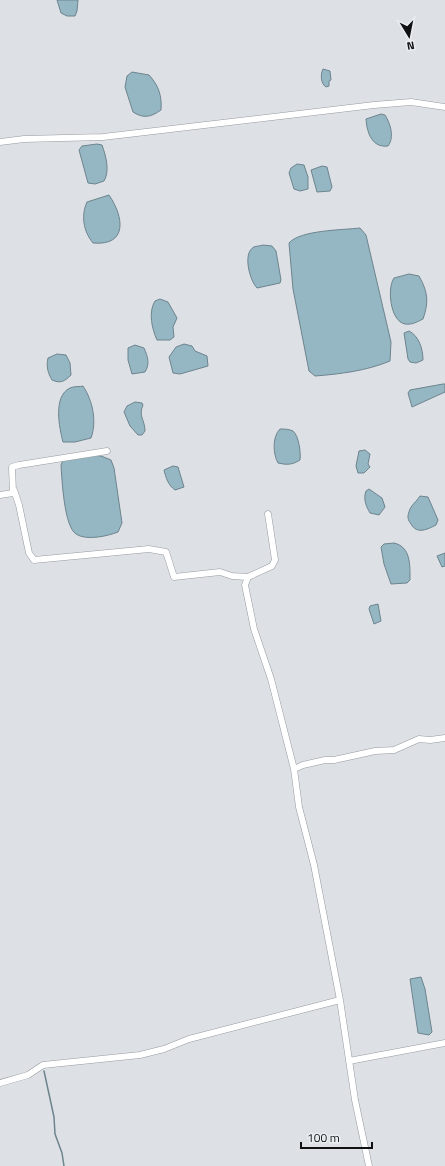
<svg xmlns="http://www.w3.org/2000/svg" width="445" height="1166" viewBox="0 0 445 1166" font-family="'Titillium Web',sans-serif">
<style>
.water{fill:#95b6c3;stroke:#6d848e}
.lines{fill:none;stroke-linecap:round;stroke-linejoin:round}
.stream{stroke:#6d848e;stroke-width:1.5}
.minor-casing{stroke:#969a9e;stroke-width:7}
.minor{stroke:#fff;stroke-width:6}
</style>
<rect width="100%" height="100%" fill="#dde1e5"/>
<!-- water -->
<path class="water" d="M57,0h21l-1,11 -2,5h-8l-6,-3z
M323,69l7,2 1,9 -2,1v5l-3,1c-5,-3 -6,-12 -3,-18z
M132,72l17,3c10,11 13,21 12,35 -10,7 -17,9 -28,2l-8,-25 2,-11z
M381,114l4,1c5,8 10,22 3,31 -16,2 -21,-13 -22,-27z
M97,144l5,1c4,11 8,26 2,36l-9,3 -7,-1 -9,-33 3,-4z
M297,164l7,1 4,12v12l-8,2 -6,-2 -5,-16 2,-5z
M322,166l5,1 5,20 -2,4 -13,1 -6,-22z
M109,195c15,22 19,51 -16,48 -10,-12 -12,-28 -6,-41z
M360,228l6,7 25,107 -1,19c-24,10 -50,13 -75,15l-6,-5 -16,-82 -4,-46c11,-13 54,-13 71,-15z
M263,245l9,1 4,5 5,29 -1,3 -23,5c-7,-7 -15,-35 -3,-41 2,-1 7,-1 9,-2z
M409,274l10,2c9,16 10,26 4,43 -6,3 -11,6 -18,5 -15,-3 -18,-36 -11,-46z
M160,299l8,3 9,16 -4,9 1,10 -4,3h-13c-5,-11 -9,-28 -2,-39z
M409,331c10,5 14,18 14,29l-7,3 -6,-1 -2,-3 -4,-26z
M184,344l8,2 3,5 12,5 1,10 -28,8 -7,-1 -4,-16 7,-10z
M135,345l9,3c4,9 6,16 1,24l-13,2 -4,-14v-12z
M57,354l9,1 4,8 1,12c-6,6 -10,9 -19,5 -4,-7 -6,-13 -4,-22z
M443,384h2v8l-33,15 -4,-14 2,-3z
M83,386c10,15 14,36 8,52l-16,4h-12c-4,-15 -10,-46 7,-54 4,-2 10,-1 13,-2z
M135,402l7,1 1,2c-5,11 2,15 2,26l-3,4h-4l-8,-9 -6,-14 3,-6z
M280,429c4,0 9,0 13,2 6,5 8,22 7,29 -8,5 -13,5 -22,3 -5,-9 -6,-26 2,-34z
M365,450l5,4 -2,10 2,3 -6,6h-6l-2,-7 3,-15z
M92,455l9,1 10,4 3,8 8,55 -4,9c-10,4 -32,9 -42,2 -12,-8 -14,-54 -15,-69l2,-5z
M173,466l5,1 6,20 -9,3c-7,-5 -9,-12 -11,-20z
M369,489l13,9 3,9 -6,8 -9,-2c-4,-7 -7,-14 -4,-22z
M420,496l8,1 10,23 -2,5c-8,4 -19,10 -25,-1 -3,-4 -4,-7 -2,-12 1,-6 8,-11 11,-16z
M394,543c17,4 16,22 16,37l-3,3 -16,1 -7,-20 -3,-17 3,-3z
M445,553v13l-3,1 -5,-11z
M378,604l3,17 -7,3 -5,-15 1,-3z
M421,977l4,12 7,43 -3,3 -11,-2 -8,-54z"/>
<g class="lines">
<!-- stream -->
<path class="stream" d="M44,1071l10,46 1,17 7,19 2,13"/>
<!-- minor casing -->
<g class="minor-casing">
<path id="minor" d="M0,142l24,-3 79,-2 271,-32 37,-3 34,5
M14,490l5,15 10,48 5,7 115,-11 17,3 8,25 46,-5 12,4 16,1 24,-11 3,-6 -7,-46
M0,495l13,-2 -1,-26 7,-2 88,-14
M248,577l-3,8 9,44 17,50 23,90 5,38 15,58 26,135 15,100 14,66
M294,769l9,-4 22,-5h9l41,-9 19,-1 25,-11 11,1 15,-2
M349,1061l96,-18
M0,1083l28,-8 15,-10 97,-10 24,-6 25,-10 151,-39"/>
</g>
<!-- minor -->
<use href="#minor" class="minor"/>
</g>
<!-- north arrow -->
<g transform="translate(409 36) rotate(170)" stroke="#eaeef2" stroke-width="3" paint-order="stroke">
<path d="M0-3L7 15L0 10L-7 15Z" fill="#0f1112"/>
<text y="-6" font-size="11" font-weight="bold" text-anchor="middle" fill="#0f1112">N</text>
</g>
<!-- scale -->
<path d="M301 1142v6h71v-6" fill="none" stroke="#0f1112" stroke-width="2"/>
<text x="307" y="1142" font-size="12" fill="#0f1112" stroke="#eaeef2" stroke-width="3" paint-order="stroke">100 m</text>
</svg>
